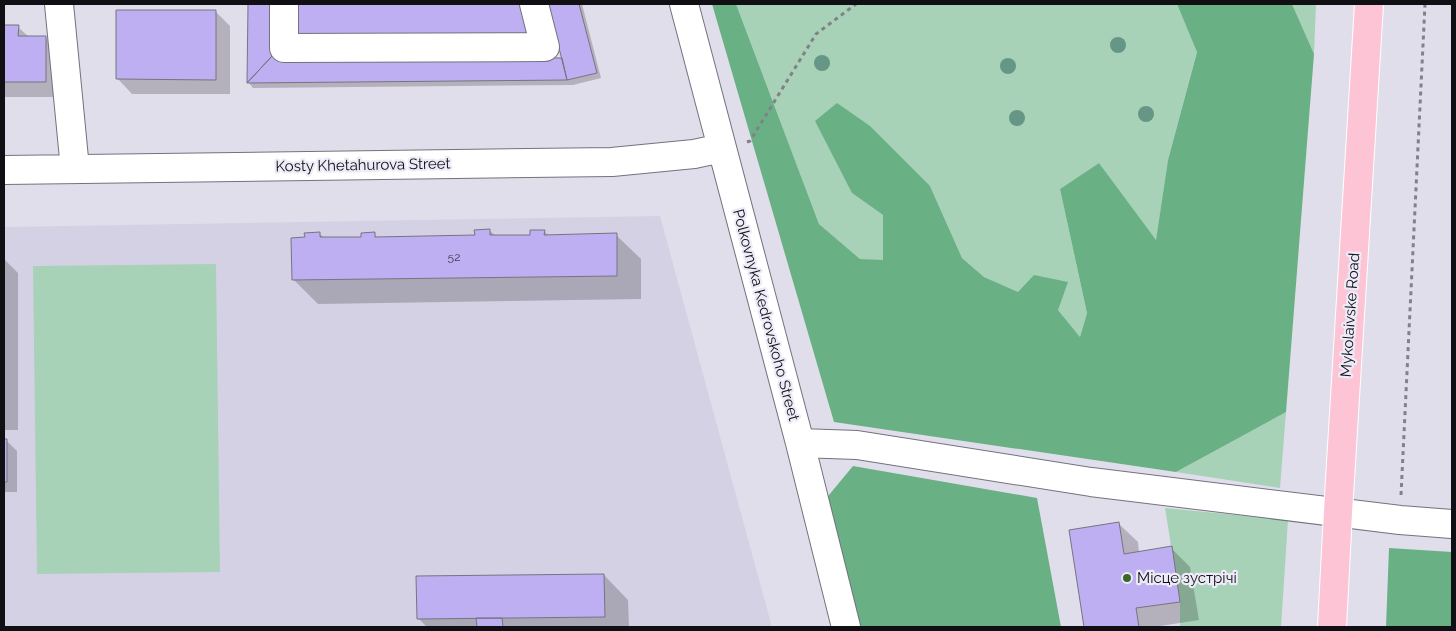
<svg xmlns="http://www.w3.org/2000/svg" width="1456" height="631" viewBox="0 0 1456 631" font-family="Raleway,sans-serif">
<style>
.built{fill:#d5d1e5}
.green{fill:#a7d2b7}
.forest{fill:#69b085}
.shadow{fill:#0003}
.building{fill:#beaff2;stroke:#777480}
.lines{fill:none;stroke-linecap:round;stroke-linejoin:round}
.minor-casing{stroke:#74727d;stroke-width:30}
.major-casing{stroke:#fff;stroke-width:30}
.path{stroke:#828089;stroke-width:3;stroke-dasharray:4 4;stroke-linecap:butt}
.minor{stroke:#fff;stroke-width:28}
.major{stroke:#fcc4d5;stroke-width:28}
.tree{fill:#659686}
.poi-dot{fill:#3c6827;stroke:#eeebf8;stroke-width:2}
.labels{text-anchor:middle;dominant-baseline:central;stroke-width:4.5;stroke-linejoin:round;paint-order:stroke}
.number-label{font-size:12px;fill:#3c384c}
.street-label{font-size:15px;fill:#101014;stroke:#eeebf8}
.poi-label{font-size:15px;fill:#101014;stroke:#eeebf8;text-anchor:start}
</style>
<rect width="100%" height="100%" fill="#e1deeb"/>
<!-- built -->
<path class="built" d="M660,216l112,411h-768v-400z"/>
<!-- green -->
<path class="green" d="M736,4h441l20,47 -29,109 -12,81 -57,-78 -39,26 27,124 -7,24 -22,-27 -74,-33 -22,-19 -32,-72 -78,7 31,22v46l-23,-2 -41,-35z
M1292,4h24l-2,50z
M216,264l4,308 -183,2 -4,-308z
M1286,412l-6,76 -104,-16z
M1165,508l123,12 -7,107h-101v-25z"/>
<!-- forest -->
<path class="forest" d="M712,4h24l83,220 41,35 23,1v-45l-31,-22 -37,-72 22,-18 33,23 60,60 32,72 22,19 34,15 16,-17 34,7 -10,28 22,27 7,-24 -27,-124 39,-26 57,77 12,-80 29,-108 -20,-48h115l22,50 -28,358 -110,60 -342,-50z
M853,466l184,32 24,129h-204l-33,-126z
M1389,548l63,4v75h-66z"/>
<!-- shadow -->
<path class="shadow" d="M250,4h28v52l285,3 -14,-55h33l19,74 -28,7 -320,3 -4,-5z
M299,4h223l11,39 -234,-6z
M215,11l15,15v68h-98l-14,-15z
M4,27h14l11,10h16l15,15 1,45h-57z
M490,231l6,5h36l12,-5 5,5 67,-1 25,24v40l-323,5 -25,-25 13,-40 13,-6 6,6 37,-1 12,-4 4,4 98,-1z
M4,259l14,14v157h-14z
M4,441h3l10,10v41h-13z
M1119,524l19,18 1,11 32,-5 19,19 9,53 -45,7h-69l-15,-96z
M604,575l24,25 1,27h-202l-9,-9z"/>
<!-- building -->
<path class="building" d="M248,4h26l-1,51 -26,28z
M298,4h222l9,34 -232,-1z
M548,4h31l18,69 -30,7z
M116,10h100v70l-100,-1z
M4,25h15l-1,11h28v46h-42z
M273,55l289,3 5,22 -320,3z
M490,229v6h40v-5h15l-1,5 73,-2v43l-325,4 -1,-42 14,-1 -1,-4 16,-1v5h41v-4l14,-1v5l100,-2 -1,-5z
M4,439h3v43h-3z
M1119,522l5,32 48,-8 8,56 -44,6 3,19h-55l-15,-97z
M604,574l1,43 -188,2 -1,-43z
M476,618h26l1,9h-26z"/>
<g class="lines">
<!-- minor casing -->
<g class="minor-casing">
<path id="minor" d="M59,4l16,165
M284,4v44l261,-1 -11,-43
M684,4l116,439 46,184
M4,170l608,-8 82,-8 28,-6
M800,443l57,2 234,37 309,38 52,4"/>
</g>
<!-- major casing -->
<g class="major-casing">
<path id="major" d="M1332,627l6,-115 31,-508"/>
</g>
<!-- path -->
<path class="path" d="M747,142l3,-1 66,-107 40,-30
M1401,495l24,-491"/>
<!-- minor -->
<use href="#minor" class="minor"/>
<!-- major -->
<use href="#major" class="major"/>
</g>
<!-- trees -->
<g class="tree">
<circle cx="1118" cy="45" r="8"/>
<circle cx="822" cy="63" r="8"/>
<circle cx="1008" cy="66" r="8"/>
<circle cx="1146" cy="114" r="8"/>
<circle cx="1017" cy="118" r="8"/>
</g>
<!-- markers -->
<circle class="poi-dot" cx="1127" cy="578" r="5"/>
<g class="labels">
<!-- number labels -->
<g class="number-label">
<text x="454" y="257">52</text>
</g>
<!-- street labels -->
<g class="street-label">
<text transform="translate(363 165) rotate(-1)">Kosty Khetahurova Street</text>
<text transform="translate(766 315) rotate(75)">Polkovnyka Kedrovskoho Street</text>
<text transform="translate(1350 315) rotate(-86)">Mykolaivske Road</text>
</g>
<!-- poi labels -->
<g class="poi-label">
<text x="1137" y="578">Місце зустрічі</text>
</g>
</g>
<!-- border -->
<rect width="1456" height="631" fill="none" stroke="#101014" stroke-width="10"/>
</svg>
